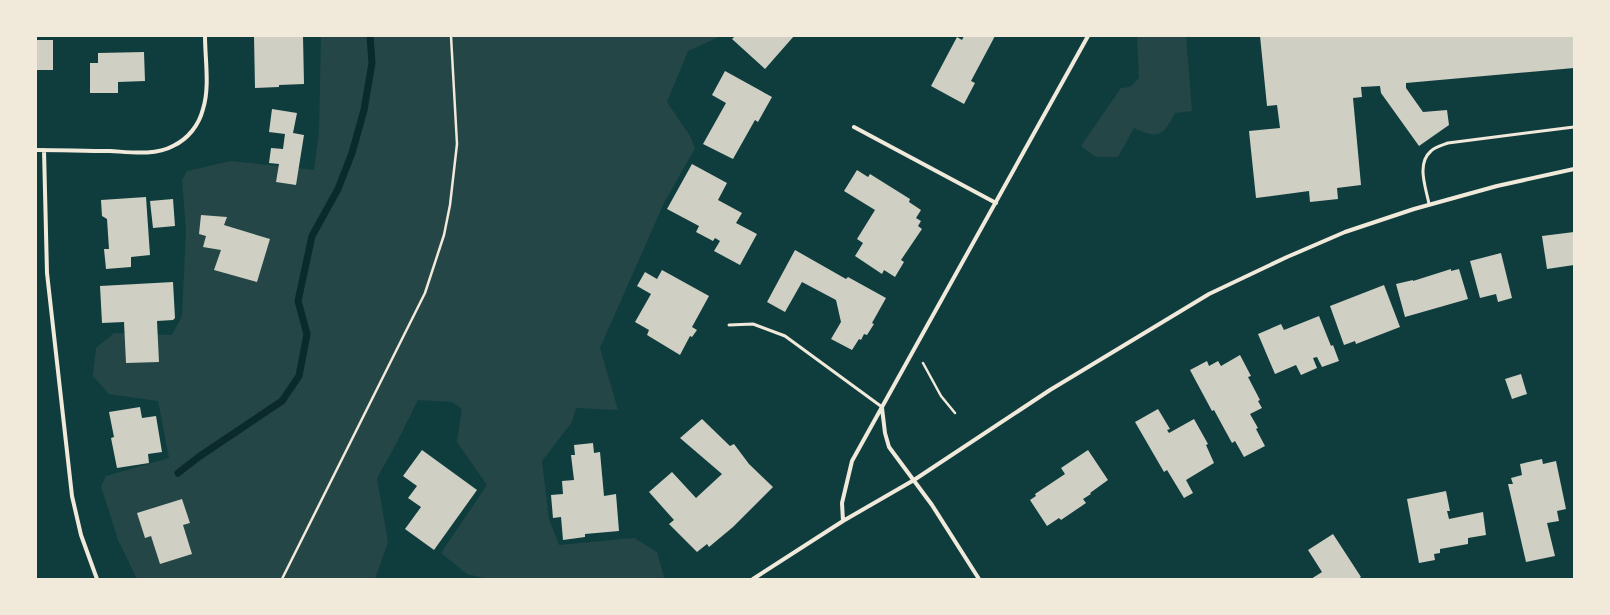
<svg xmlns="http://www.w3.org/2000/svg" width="1610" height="615" viewBox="0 0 1610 615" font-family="Ubuntu,sans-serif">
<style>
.green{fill:#244646}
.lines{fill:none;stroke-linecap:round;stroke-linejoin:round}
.stream{stroke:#0a2a2b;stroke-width:7}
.building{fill:#cfcfc3}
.path{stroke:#f1e9da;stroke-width:2.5}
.service{stroke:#f1e9da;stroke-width:3}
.minor{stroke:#f1e9da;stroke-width:4}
</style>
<rect width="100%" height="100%" fill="#0f3d3e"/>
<!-- green -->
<path class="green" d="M321,36h400l-33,15 -21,51 23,34 5,12 -31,55 -64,145 18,62 -42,-2 -4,14 -30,39 7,58 10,26 75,-7 23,14 7,25 -1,2h-176l-20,-5 -26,-21 46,-68 -30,-43 5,-33 -10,-7 -34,-2 -22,44 -19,34 11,64 -13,37h-238l-19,-39 -17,-54 5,-10 63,-18 -11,-57 -49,-7 -16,-18 3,-28 18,-15 58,2 10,-19 4,-85 -4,-51 5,-9 44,-10 83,9 5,-37z
M1139,36h47l6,75 -17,2c-12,24 -17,26 -41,15l-16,29h-22l-15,-11 40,-58 9,-1 9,-9 -2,-40z"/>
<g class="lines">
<!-- stream -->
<path class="stream" d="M178,473l22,-17 82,-55 17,-25 8,-42 -9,-33 14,-65 26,-47 14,-36 12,-43 8,-47 -2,-27"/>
</g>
<!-- building -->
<path class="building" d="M254,36h49l1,48 -25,1v2l-24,1z
M735,36h59l-29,33 -33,-30z
M964,36h31l-24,45 4,2 -11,21 -33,-18 26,-49 5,3z
M1260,36h314v32l-168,15v5l17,24 24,-2 2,15 -30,21 -38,-53 -1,-7 -19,1 1,10 -9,1 8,87 -24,3 1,11 -28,3 -1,-11 -53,7 -7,-67 31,-3 -3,-23 -10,1z
M36,40h17v30h-17z
M144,52l1,29 -27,1v11h-28v-30h8v-10z
M725,71l47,26 -14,25 -3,-2 -22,39 -30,-15 23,-41 -14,-8z
M272,109l25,4 -4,20 11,2 -8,50 -20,-3 3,-18 -10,-1 2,-15 12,1 2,-15 -16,-2z
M692,164l35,19 -9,17 24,13 -6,10 21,11 -17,31 -26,-14 6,-10 -5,-3 -2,3 -17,-9 3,-6 -32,-17z
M857,170l11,7 2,-3 40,25 -1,3 12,8 -5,8 5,3 -3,5 4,3 -21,31 3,2 -9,15 -11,-7 -2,4 -27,-18 8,-13 -6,-4 18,-29 -31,-19z
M146,197l4,58 -19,2v10l-25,2 -2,-20h5l-2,-30 -5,-3 -1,-16z
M173,199l2,27 -22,2 -3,-27z
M201,215l26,2 -3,8 46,14 -13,43 -43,-12 7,-20 -18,-3 3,-11 -7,-2z
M1574,232v33l-27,4 -5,-33z
M795,250l51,29 2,-2 38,21 -14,25 2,1 -7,11 -3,-1 -3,6 -2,-1 -7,11 -21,-11 10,-17 -5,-22 -34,-18 -17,30 -18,-10z
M1501,253l11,45 -14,4 -2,-8 -16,4 -10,-37z
M1451,269v2l8,-2 9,30 -63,18 -9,-33 17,-4v1z
M662,270l47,26 -17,31 5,3 -5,7 -2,-1 -10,19 -33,-20 2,-5 -14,-8 16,-28 -14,-8 8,-14 12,7z
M173,282l2,36 -2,2 -16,1 2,41 -33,1 -2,-41 -22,1 -2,-37z
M1384,285l16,42 -44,17 -1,-3 -11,4 -14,-39z
M1319,316l12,30 2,-1 6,16 -17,6 -5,-10 -4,1 4,10 -16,7 -5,-10 -21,9 -17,-40 23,-10 3,6z
M1240,355l11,21 -3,1 12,23 -2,1 4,7 -12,6 8,14 -2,1 9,17 -21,11 -9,-16 -3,2 -18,-33 -2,1 -22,-41 17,-9 2,5 9,-5 3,5z
M1521,374l6,20 -15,5 -7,-20z
M140,407l2,11 14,-2 6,36 -14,2 1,9 -32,5 -6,-30 3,-1 -5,-25z
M1158,409l12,20 -3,1 2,3 25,-14 14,25 -2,1 8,18 -28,17 7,13 -9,5 -17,-28 -3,2 -29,-50z
M702,419l28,27 4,-2 15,20 24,23 -40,40 -24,20 -2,-3 -10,8 -28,-28 5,-4 -25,-28 23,-20 24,26 26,-24 -42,-36z
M593,443l1,10 6,-1 4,44 12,-2 3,37 -34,3v3l-22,3 -2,-23 -8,1 -2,-23 12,-1 -1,-13 12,-1 -3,-25h4l-1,-10z
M422,450l55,40 -43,60 -29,-21 16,-22 -13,-9 9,-12 -14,-10z
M1088,450l20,30 -18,13 1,1 -8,5 3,4 -25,17 -2,-2 -12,8 -17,-26 6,-4 -1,-2 30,-20 -4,-6z
M1542,459l1,5 13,-3 10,48 -9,2 2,10 -12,2 8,33 -29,6 -18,-78h5l-2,-6 11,-3 -2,-11z
M1446,491l4,20h-3l2,8 34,-7 3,23 -18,3v6l-28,5v4l-6,1 1,6 -16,3 -12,-64z
M182,499l8,24 -7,2 9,29 -32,10 -9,-28 -6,2 -8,-25z
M1333,534l28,43 -3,2h-47l11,-7 -14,-22z"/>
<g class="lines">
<!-- path -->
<path class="path" d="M923,363l18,33 14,17
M282,579l143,-286 19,-58 6,-30 7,-61 -6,-108"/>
<!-- service -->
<path class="service" d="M1429,204c-3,-16 -13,-40 2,-53 4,-4 12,-6 17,-8l126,-16
M729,325l24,-1 32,12 97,71"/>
<!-- minor -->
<path class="minor" d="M854,127l142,76
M36,150c25,0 49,1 74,1 19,1 45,5 63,-5 15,-7 26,-21 30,-37 7,-22 2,-50 2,-73
M44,150l3,123 25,223 9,39 16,44
M882,408l3,25 4,14 43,58 47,74
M843,521l-1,-18 10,-42 236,-425
M753,579l90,-58 71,-41 136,-90 159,-96 78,-37 58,-25 69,-23 83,-23 77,-17"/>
</g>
<!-- border -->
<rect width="1610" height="615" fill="none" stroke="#f1e9da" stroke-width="74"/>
</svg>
